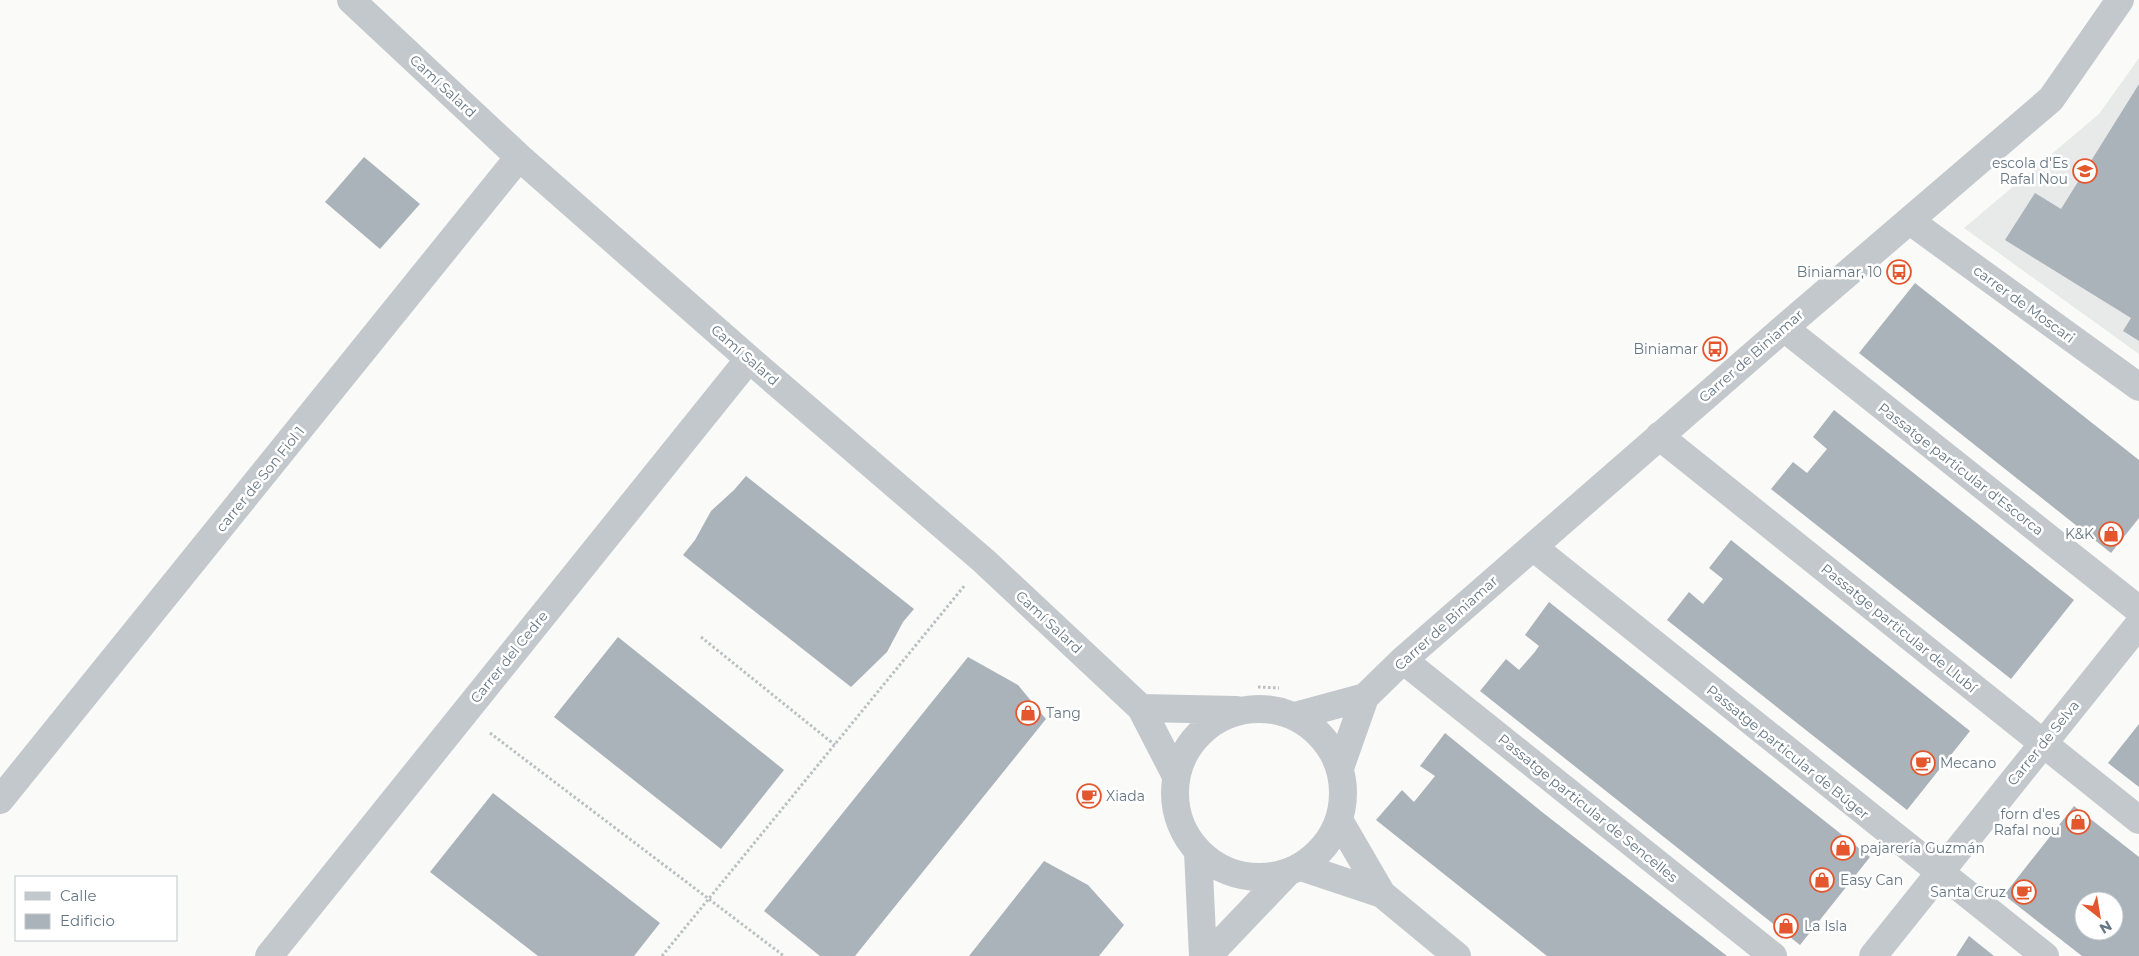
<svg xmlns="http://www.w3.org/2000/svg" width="2139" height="956" viewBox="0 0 2139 956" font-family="Montserrat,sans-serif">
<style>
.built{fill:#e8e9e9}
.building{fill:#aab3b9;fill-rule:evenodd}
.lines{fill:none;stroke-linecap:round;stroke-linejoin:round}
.path{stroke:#bbbfc2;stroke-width:3;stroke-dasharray:2.5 2.5;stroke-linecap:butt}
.minor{stroke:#c3c8cc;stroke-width:28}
.labels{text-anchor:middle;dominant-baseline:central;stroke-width:5;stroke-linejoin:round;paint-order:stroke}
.street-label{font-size:14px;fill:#657683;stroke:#fff}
.poi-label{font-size:14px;fill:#657683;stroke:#fff;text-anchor:end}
</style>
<rect width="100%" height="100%" fill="#fafaf8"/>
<!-- built -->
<path class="built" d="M2139,58v296l-175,-126 135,-114z"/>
<!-- building -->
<path class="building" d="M2139,84v257l-16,-10 8,-13 -126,-78 30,-47 26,16z
M364,157l56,47 -40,45 -55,-47z
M1915,283l224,177v58l-28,35 -252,-200z
M1834,410l240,190 -63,79 -240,-190 22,-27 14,11 20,-24 -14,-12z
M746,476l168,133 -11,13 -16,30 -36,35 -168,-132 12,-15 16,-29 23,-21z
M1731,540l239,191 -63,79 -240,-190 22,-28 14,12 20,-25 -14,-11z
M1549,602l321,255 -70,88 -320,-254 26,-32 13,11 15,-17 5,-7 -14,-11z
M618,637l166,133 -63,79 -167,-132z
M968,657l50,28 28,34 -191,237h-35l-56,-45z
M2139,724v63l-31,-24z
M1445,733l97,79 185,144h-180l-171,-136 26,-30 12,12 21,-26 -15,-10z
M493,793l167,130 -26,33h-96l-108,-84z
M2074,806l65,51v99h-57l-78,-61zM2084,901h30v30h-30z
M1044,861l44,24 36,40 -25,31h-130z
M1969,936l25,20h-38z"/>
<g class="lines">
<!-- path -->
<path class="path" d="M701,637l134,108
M1258,687l21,1
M490,733l294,223
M662,956l303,-371"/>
<!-- minor -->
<path class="minor" d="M351,0l168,157 230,202 235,202 157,147 35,68
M1910,221l229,166
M1784,328l355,282
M1659,436l480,384
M1533,547l512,409
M1403,660l370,296
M1141,708l95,2
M1175 793a84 84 0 1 1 168 0a84 84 0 1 1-168 0Z
M1295,716l70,-19
M1340,768l25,-71 38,-37 381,-332 267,-229 69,-99
M0,800l519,-643
M1339,820l43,74 75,62
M1198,852l5,104
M1301,867l81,27
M269,956l480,-597
M1208,956l79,-83
M1873,956l266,-332"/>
</g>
<!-- icons -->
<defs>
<g id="school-ring" transform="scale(1.25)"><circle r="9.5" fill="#fff" stroke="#e4572e" stroke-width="1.5"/><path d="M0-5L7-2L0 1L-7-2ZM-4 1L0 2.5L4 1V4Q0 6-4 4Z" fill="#e4572e"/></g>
<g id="bus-ring" transform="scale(1.25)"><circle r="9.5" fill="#fff" stroke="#e4572e" stroke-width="1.5"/><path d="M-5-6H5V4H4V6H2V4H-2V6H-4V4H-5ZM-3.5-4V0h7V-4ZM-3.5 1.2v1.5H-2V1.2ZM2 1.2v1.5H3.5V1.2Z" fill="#e4572e"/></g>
<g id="shop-ring" transform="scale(1.25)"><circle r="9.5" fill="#fff" stroke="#e4572e" stroke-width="1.5"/><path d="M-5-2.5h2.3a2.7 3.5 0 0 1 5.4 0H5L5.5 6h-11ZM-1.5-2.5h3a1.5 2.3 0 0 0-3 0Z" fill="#e4572e"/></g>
<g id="cafe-ring" transform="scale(1.25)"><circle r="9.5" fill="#fff" stroke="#e4572e" stroke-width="1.5"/><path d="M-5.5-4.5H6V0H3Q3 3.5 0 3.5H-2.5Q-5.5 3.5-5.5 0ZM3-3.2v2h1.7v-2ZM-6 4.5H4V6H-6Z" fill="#e4572e"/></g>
</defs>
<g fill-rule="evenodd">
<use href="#school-ring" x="2085" y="171"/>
<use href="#bus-ring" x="1899" y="272"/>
<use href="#bus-ring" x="1715" y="349"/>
<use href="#shop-ring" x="2111" y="534"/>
<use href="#shop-ring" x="1028" y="713"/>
<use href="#cafe-ring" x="1923" y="763"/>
<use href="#cafe-ring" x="1089" y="796"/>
<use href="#shop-ring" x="2078" y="822"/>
<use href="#shop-ring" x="1843" y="848"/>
<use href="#shop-ring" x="1822" y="880"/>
<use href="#cafe-ring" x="2024" y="892"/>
<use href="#shop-ring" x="1786" y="926"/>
</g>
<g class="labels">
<!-- street labels -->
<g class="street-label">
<text transform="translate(443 86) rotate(43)">Camí Salard</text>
<text transform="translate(2024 304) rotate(36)">carrer de Moscari</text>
<text transform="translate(745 355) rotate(41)">Camí Salard</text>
<text transform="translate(1751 356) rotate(-41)">Carrer de Biniamar</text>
<text transform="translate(1961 469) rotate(38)">Passatge particular d'Escorca</text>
<text transform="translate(260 479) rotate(-51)">carrer de Son Fiol 1</text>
<text transform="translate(1049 622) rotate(43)">Camí Salard</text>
<text transform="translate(1446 623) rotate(-42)">Carrer de Biniamar</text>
<text transform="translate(1899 628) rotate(39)">Passatge particular de Llubí</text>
<text transform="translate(509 657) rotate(-51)">Carrer del Cedre</text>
<text transform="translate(2043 743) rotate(-51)">Carrer de Selva</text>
<text transform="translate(1788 752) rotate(39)">Passatge particular de Búger</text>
<text transform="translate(1588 808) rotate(39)">Passatge particular de Sencelles</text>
</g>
<!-- poi labels -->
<g class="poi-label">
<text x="2068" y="163">escola d'Es<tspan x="2068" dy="16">Rafal Nou</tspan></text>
<text x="1882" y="272">Biniamar, 10</text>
<text x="1698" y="349">Biniamar</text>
<text x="2094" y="534">K&amp;K</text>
<text x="1046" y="713" text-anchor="start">Tang</text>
<text x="1940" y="763" text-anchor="start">Mecano</text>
<text x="1106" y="796" text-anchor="start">Xiada</text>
<text x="2060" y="814">forn d'es<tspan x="2060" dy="16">Rafal nou</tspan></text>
<text x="1860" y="848" text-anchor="start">pajarería Guzmán</text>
<text x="1840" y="880" text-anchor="start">Easy Can</text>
<text x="2006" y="892">Santa Cruz</text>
<text x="1804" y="926" text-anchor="start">La Isla</text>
</g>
</g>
<!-- legend -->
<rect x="15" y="876" width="162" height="65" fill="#ffffff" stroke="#c1c8cd"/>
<rect x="25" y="892" width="25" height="8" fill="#c3c8cc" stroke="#c1c8cd"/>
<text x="60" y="901" font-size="15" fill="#657683">Calle</text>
<rect x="25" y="914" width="25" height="15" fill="#aab3b9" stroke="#c1c8cd"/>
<text x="60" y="926" font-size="15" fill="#657683">Edificio</text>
<!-- north arrow -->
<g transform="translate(2099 916) rotate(149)"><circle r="24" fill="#ffffff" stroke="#c1c8cd"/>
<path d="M0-4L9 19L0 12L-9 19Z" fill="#e4572e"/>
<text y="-8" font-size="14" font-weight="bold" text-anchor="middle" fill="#657683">N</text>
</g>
</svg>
